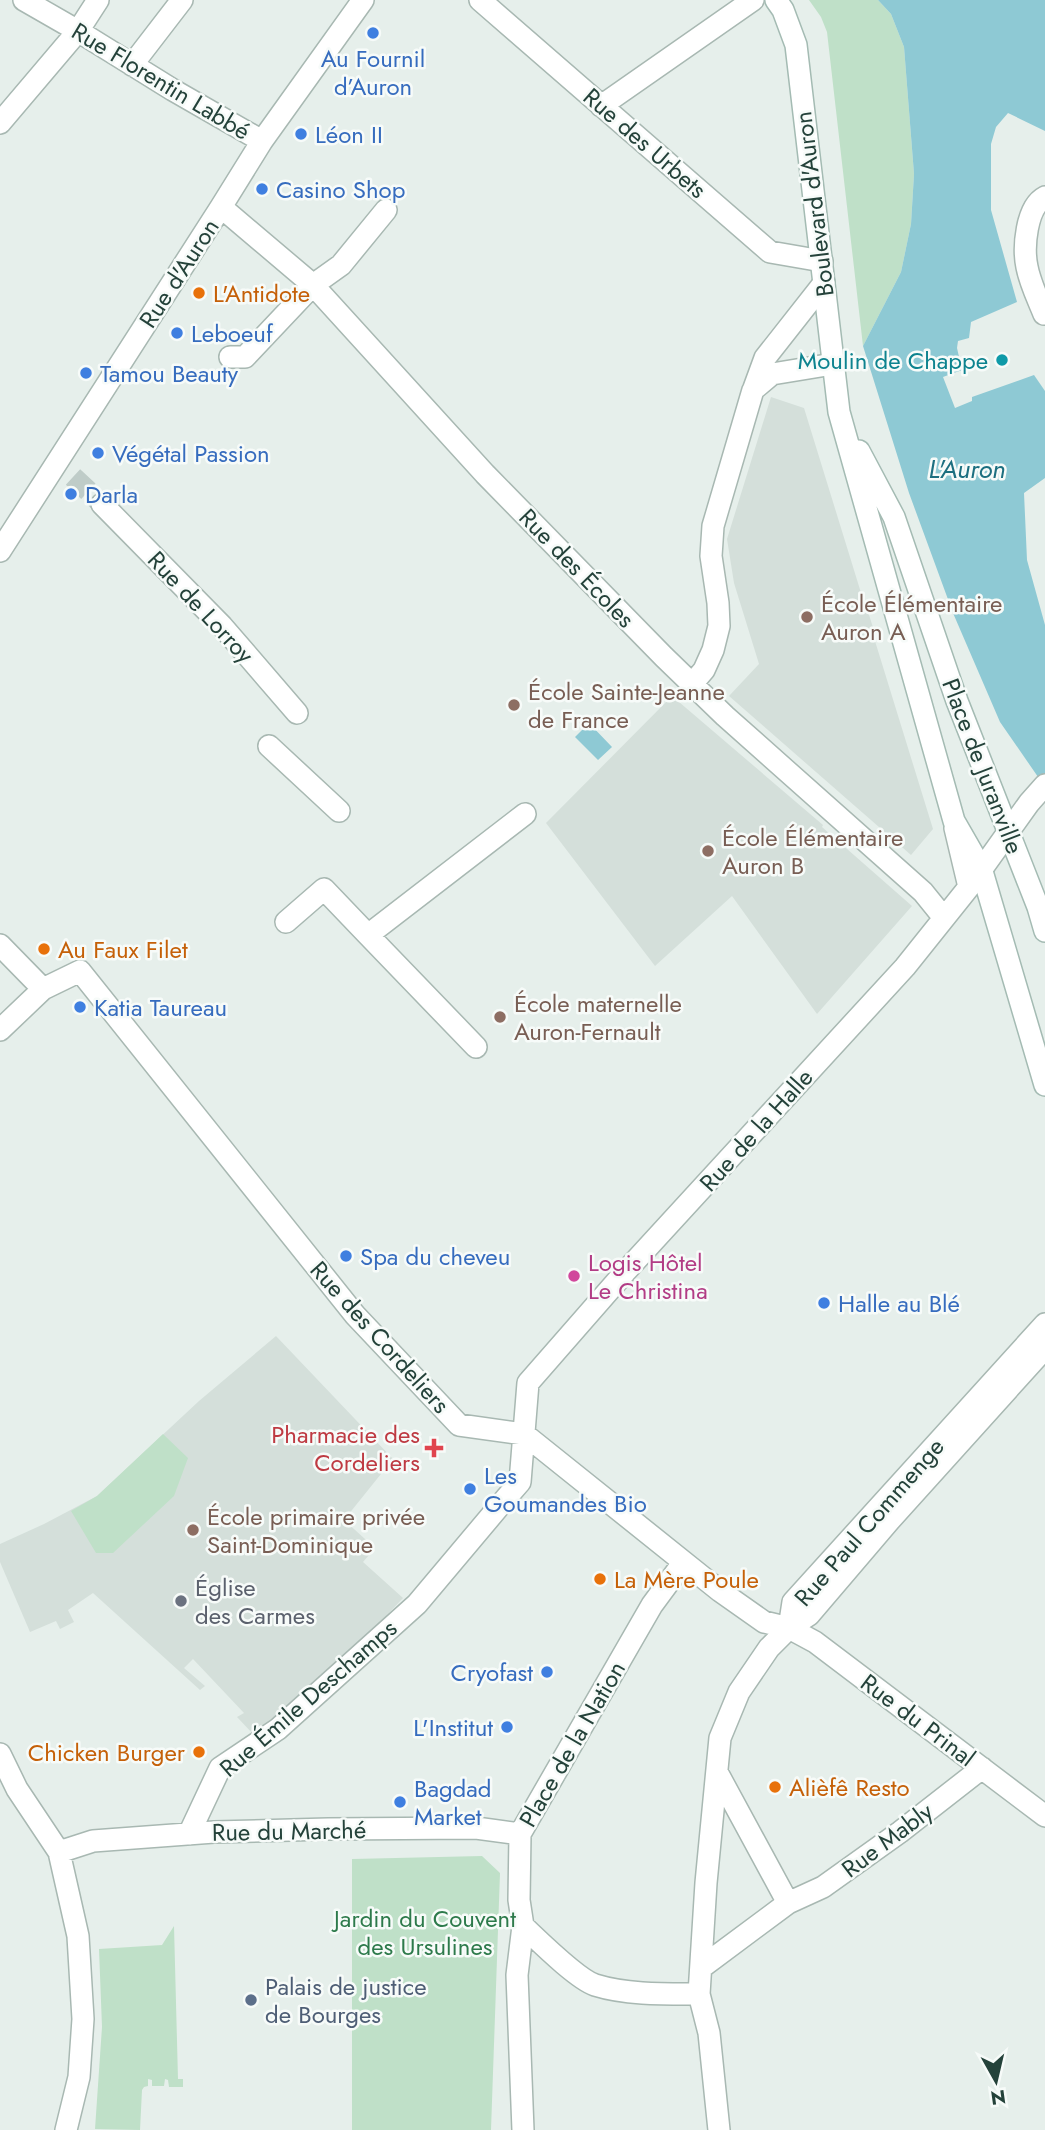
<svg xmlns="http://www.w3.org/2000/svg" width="1045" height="2130" viewBox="0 0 1045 2130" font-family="Jost,sans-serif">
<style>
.built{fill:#d4dfda}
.green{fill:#bfe0c8}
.water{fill:#8ec9d4}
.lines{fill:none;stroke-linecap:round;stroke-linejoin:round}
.street-tunnel{stroke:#bfccc8;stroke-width:21;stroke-dasharray:21 10;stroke-linecap:butt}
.street-casing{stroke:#a8b8b2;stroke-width:24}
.secondary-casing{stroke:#a4bbb3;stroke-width:24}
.street{stroke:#fff;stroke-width:21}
.secondary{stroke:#fff;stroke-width:21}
.shop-dot{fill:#3f7fe0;stroke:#f7fbf9;stroke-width:2.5}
.food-dot{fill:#e8710a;stroke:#f7fbf9;stroke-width:2.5}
.culture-dot{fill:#0f9aa8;stroke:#f7fbf9;stroke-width:2.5}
.education-dot{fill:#8d6e63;stroke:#f7fbf9;stroke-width:2.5}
.hotel-dot{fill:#d1479c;stroke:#f7fbf9;stroke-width:2.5}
.health-dot{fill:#e0444e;stroke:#f7fbf9;stroke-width:2.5}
.worship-dot{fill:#6b7280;stroke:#f7fbf9;stroke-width:2.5}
.service-dot{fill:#5c6f8a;stroke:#f7fbf9;stroke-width:2.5}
.labels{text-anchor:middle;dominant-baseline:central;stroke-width:5;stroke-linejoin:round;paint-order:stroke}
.shop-label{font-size:24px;fill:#366cbe;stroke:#f7fbf9;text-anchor:start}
.street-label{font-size:24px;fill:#24423a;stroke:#f7fbf9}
.food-label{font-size:24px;fill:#c56008;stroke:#f7fbf9;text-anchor:start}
.culture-label{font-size:24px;fill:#0d838f;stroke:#f7fbf9;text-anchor:end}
.education-label{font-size:24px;fill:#785e54;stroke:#f7fbf9;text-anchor:start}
.hotel-label{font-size:24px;fill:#b23c85;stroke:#f7fbf9;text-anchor:start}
.health-label{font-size:24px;fill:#be3a42;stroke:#f7fbf9;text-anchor:end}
.worship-label{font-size:24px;fill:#5b616d;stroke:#f7fbf9;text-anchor:start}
.park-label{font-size:24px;fill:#2d7a4b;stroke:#f7fbf9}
.service-label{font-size:24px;fill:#4e5e75;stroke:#f7fbf9;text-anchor:start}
.water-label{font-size:26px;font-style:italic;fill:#1c6f80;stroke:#f7fbf9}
</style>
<rect width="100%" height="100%" fill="#e6efeb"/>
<!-- built -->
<path class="built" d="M771,397l33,11 58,188h1l14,44 -2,1 58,188 -22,26 -182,-159 30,-32 -25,-81 -7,-44z
M672,696l151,129 -1,2 90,79 -95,108 -85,-118 -77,70 -109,-143z
M276,1336l117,123 -49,61 31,28 -12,14 40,36 -38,40 -42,39 -70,57 -16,-17 7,-4 -51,-54 -9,9 21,18 -5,4 -107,-97 -25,17 6,12 -14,7 -4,-8 -26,11 -30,-70v-18l44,-20 53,-28 102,-95z"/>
<!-- green -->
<path class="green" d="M809,0h69l13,14 13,33 10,127 -3,50 -10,48 -38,74 -36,-314 -6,-15z
M163,1434l25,24 -14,38 -61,57h-17l-25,-42 26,-15z
M482,1856l18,17 -9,257h-139v-271z
M174,1926l4,153h5v8h-14l-1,-7 -3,-1 -1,7h-12v-6l-4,-1v7l-4,1 -2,3 -2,40 -45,-1 7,-102 -3,-78 63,-4z"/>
<!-- water -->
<path class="water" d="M878,0h167v131l-37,-18 -12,14 -5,17v66l26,92 -46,20 -2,16 -11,3 -1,7 5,22 -19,7 12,31 17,-7v-4l62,-22 11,16v87l-21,15 3,67 18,65v162l-45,-65 -47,-109 -44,-120 -46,-147 38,-74 10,-48 3,-50 -10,-127 -13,-33z
M589,723l23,24 -14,13 -23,-23z"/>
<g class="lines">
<!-- street-tunnel -->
<path class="street-tunnel" d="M73,477l29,27"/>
<!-- street casing -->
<g class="street-casing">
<path id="street" d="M24,0l54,31 95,59 89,51
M480,0l290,252 52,9
M132,65l50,-65
M601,106l152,-106
M0,123l78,-92 20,-31
M221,207l92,78 172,189 179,183 61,59 198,176 21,26
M1044,314c-6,-15 -14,-31 -17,-47 -4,-19 -1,-60 18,-70
M230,357h15l68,-72 28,-20 45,-55
M754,388l11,-30 59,-75
M102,504l120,122 75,87
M0,551l221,-344 41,-66 101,-141
M692,684l12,-14 9,-20 6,-24 -1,-23 -7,-47 2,-30 40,-136 19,-16 61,-10
M269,746l70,65
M955,828l14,59
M286,922l38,-33 44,46 157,-121
M368,935l108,112
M0,945l43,44
M0,1030l43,-41 37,-18 275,344 104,110 65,9 196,157 44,31 25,6 26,14 230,174
M789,1628l4,-26 252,-278
M0,1754l17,35 42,63 19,84 5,83 -4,58 -13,53
M717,1772l71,131
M189,1834l31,-66 58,-39 139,-125 90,-107 13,-15 8,-99 97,-111 280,-305 64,-80 60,-84 16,-18
M59,1852l34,-11 121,-9 114,-3 148,-1 44,6
M523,1926c16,15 54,53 72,59 32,10 71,9 104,9
M702,1967l86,-64 35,-16 77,-55 82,-64
M523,2130l-6,-155 6,-49 -4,-26 1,-66 132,-229 31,-42
M719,2130l-10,-97 -10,-39 7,-111 14,-145 19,-46 30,-44 20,-20 20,-13 81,-95 155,-172"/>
</g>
<!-- secondary casing -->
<g class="secondary-casing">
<path id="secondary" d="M776,0l7,10 13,35 43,367 115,409 27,47 64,217
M859,451l35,66 63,184 81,206 7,24"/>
</g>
<!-- street -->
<use href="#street" class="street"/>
<!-- secondary -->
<use href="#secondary" class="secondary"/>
</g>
<!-- markers -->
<g class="shop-dot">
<circle cx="373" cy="33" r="7"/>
<circle cx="301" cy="134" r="7"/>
<circle cx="262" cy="189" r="7"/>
<circle cx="177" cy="333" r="7"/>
<circle cx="86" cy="373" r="7"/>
<circle cx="98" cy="453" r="7"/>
<circle cx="71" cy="494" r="7"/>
<circle cx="80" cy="1007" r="7"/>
<circle cx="346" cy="1256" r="7"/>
<circle cx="824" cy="1303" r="7"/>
<circle cx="470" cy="1489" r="7"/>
<circle cx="547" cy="1672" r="7"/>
<circle cx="507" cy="1727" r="7"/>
<circle cx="400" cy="1802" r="7"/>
</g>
<g class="food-dot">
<circle cx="199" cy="293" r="7"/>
<circle cx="44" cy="949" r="7"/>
<circle cx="600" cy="1579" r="7"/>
<circle cx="199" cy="1752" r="7"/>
<circle cx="775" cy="1787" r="7"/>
</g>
<circle class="culture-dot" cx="1002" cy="360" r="7"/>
<g class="education-dot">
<circle cx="807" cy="617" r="7"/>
<circle cx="514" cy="705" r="7"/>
<circle cx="708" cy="851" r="7"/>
<circle cx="500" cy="1017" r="7"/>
<circle cx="193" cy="1530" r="7"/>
</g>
<circle class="hotel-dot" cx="574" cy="1276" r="7"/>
<path class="health-dot" d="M430.5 1437.5h7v7h7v7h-7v7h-7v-7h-7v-7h7z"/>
<circle class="worship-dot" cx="181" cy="1601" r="7"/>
<circle class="service-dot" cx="251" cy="2000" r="7"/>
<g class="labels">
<!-- shop labels -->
<g class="shop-label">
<text x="373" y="58" text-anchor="middle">Au Fournil<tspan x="373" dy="28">d’Auron</tspan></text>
<text x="315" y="134">Léon II</text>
<text x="276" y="189">Casino Shop</text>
<text x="191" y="333">Leboeuf</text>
<text x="100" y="373">Tamou Beauty</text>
<text x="112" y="453">Végétal Passion</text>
<text x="85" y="494">Darla</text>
<text x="94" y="1007">Katia Taureau</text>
<text x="360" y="1256">Spa du cheveu</text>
<text x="838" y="1303">Halle au Blé</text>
<text x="484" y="1475">Les<tspan x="484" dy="28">Goumandes Bio</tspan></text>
<text x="533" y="1672" text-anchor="end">Cryofast</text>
<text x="493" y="1727" text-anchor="end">L'Institut</text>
<text x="414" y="1788">Bagdad<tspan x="414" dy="28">Market</tspan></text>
</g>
<!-- street labels -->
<g class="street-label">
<text transform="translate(161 81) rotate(31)">Rue Florentin Labbé</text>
<text transform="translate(645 143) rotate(41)">Rue des Urbets</text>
<text transform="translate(814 204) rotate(-97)">Boulevard d'Auron</text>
<text transform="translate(179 273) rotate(-57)">Rue d'Auron</text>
<text transform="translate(577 568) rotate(46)">Rue des Écoles</text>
<text transform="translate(201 607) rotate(47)">Rue de Lorroy</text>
<text transform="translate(983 766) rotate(69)">Place de Juranville</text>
<text transform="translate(756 1130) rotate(-48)">Rue de la Halle</text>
<text transform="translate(380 1337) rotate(48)">Rue des Cordeliers</text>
<text transform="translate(869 1522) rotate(-49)">Rue Paul Commenge</text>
<text transform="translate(308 1698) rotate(-41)">Rue Émile Deschamps</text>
<text transform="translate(918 1720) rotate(37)">Rue du Prinal</text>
<text transform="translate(572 1744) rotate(-60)">Place de la Nation</text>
<text transform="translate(289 1831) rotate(-1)">Rue du Marché</text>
<text transform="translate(887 1840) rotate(-37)">Rue Mably</text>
</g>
<!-- food labels -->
<g class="food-label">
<text x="213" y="293">L'Antidote</text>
<text x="58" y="949">Au Faux Filet</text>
<text x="614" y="1579">La Mère Poule</text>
<text x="185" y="1752" text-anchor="end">Chicken Burger</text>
<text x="789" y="1787">Alièfê Resto</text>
</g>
<!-- culture labels -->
<g class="culture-label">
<text x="988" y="360">Moulin de Chappe</text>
</g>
<!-- education labels -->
<g class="education-label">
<text x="821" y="603">École Élémentaire<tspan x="821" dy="28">Auron A</tspan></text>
<text x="528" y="691">École Sainte-Jeanne<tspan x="528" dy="28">de France</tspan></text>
<text x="722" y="837">École Élémentaire<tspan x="722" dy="28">Auron B</tspan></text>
<text x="514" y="1003">École maternelle<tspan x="514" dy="28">Auron-Fernault</tspan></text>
<text x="207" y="1516">École primaire privée<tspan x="207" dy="28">Saint-Dominique</tspan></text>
</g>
<!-- hotel labels -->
<g class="hotel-label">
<text x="588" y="1262">Logis Hôtel<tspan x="588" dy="28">Le Christina</tspan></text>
</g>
<!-- health labels -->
<g class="health-label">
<text x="420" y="1434">Pharmacie des<tspan x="420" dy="28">Cordeliers</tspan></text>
</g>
<!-- worship labels -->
<g class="worship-label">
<text x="195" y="1587">Église<tspan x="195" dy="28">des Carmes</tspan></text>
</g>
<!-- park labels -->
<g class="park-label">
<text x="425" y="1918">Jardin du Couvent<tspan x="425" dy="28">des Ursulines</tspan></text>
</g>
<!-- service labels -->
<g class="service-label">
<text x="265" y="1986">Palais de justice<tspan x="265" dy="28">de Bourges</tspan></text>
</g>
<!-- water labels -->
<g class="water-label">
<text x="967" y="469">L'Auron</text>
</g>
</g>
<!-- north arrow -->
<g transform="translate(996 2081) rotate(172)" stroke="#f7fbf9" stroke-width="5" paint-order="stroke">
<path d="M0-5L12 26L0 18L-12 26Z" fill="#24423a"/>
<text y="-10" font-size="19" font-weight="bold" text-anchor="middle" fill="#24423a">N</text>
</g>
</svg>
